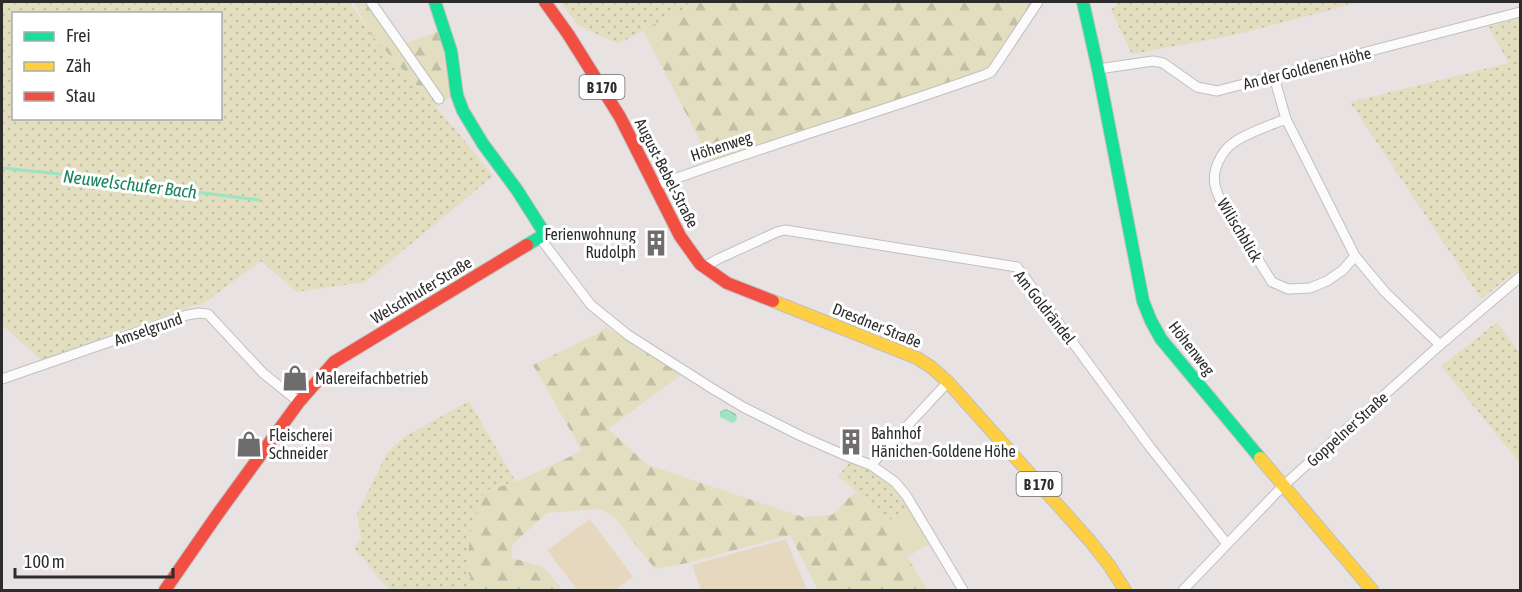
<svg xmlns="http://www.w3.org/2000/svg" width="1522" height="592" viewBox="0 0 1522 592" font-family="'Asap Condensed',sans-serif">
<style>
.grass{fill:url(#grass-dots);fill-rule:evenodd}
.forest{fill:url(#forest-firs)}
.park{fill:#e2debf}
.pitch{fill:#e6d8be}
.water{fill:url(#water-waves)}
.lines{fill:none;stroke-linecap:round;stroke-linejoin:round}
.stream{stroke:#9ee3c4;stroke-width:3}
.street-casing{stroke:#c1bfbf;stroke-width:11}
.fast-casing{stroke:#c1bfbf;stroke-width:14}
.slow-casing{stroke:#c1bfbf;stroke-width:14}
.jam-casing{stroke:#c1bfbf;stroke-width:14}
.street{stroke:#fcfbfb;stroke-width:9}
.fast{stroke:#16e098;stroke-width:12}
.slow{stroke:#ffcf43;stroke-width:12}
.jam{stroke:#f24e42;stroke-width:12}
.labels{text-anchor:middle;dominant-baseline:central;stroke-width:6;stroke-linejoin:round;paint-order:stroke}
.shield{fill:#fff;stroke:#6b6b6b;stroke-width:1.5}
.shield-label{font-size:15px;font-weight:bold;fill:#2c2c2c}
.street-label{font-size:16px;fill:#2c2c2c;stroke:#fff}
.poi-label{font-size:16px;fill:#2c2c2c;stroke:#fff;text-anchor:start}
.water-label{font-size:18px;font-style:italic;fill:#1a835d;stroke:#fff}
</style>
<defs>
<pattern id="grass-dots" width="8" height="8" patternUnits="userSpaceOnUse" patternTransform="scale(1.5)"><rect width="8" height="8" fill="#e2debf"/><path d="M2 2h.1M6 6h.1" fill="none" stroke="#c2bfa4" stroke-width="1.8" stroke-linecap="round"/></pattern>
<pattern id="forest-firs" width="22" height="20" patternUnits="userSpaceOnUse" patternTransform="scale(1.5)"><rect width="22" height="20" fill="#e2debf"/><path d="M5 1l3.5 6h-7zM16 11l3.5 6h-7z" fill="#c2bfa4"/></pattern>
<pattern id="water-waves" width="16" height="10" patternUnits="userSpaceOnUse" patternTransform="scale(1.5)"><rect width="16" height="10" fill="#9ee3c4"/><path d="M0 5q4-4 8 0t8 0" fill="none" stroke="#88c3a9"/></pattern>
</defs>
<rect width="100%" height="100%" fill="#e9e2e3"/>
<!-- grass -->
<path class="grass" d="M2,2h348l19,30 87,98 37,46 -128,106 -68,10 -36,-31 -60,44h-6l-154,55 -39,-35zM14,14h206v104h-206z
M560,2h138l-80,42 -40,-19z
M1119,2h242l-127,33 -102,19 -21,-44z
M1520,18v251l-39,30 -131,-197 159,-39 -21,-36z
M1497,322l23,31v110l-79,-97z
M469,401l47,81 -32,9 -14,43 -3,37 11,19h-89l-35,-42 7,-9 -4,-25 30,-61 17,-16z
M850,462c11,5 24,9 34,17 19,13 33,45 45,65l-4,2 -37,-21 -7,-12 -43,-37z"/>
<!-- forest -->
<path class="forest" d="M354,2h21l31,41 34,-12 11,65 -14,12 -68,-76z
M698,2h337l-42,64 -9,7 -272,91 -69,-134z
M606,327l75,48 -73,54 40,36 155,52 29,-2 23,-23 26,21 46,77h-109l-28,-55 -103,28 -32,6 -41,-52 -15,-8 -52,4 -35,32v13l31,9 20,23h-85l-11,-19 3,-37 14,-43 32,-9 66,-31 -49,-86 65,-32z"/>
<!-- park -->
<path class="park" d="M908,509l21,35 -22,13 -21,-35z"/>
<!-- pitch -->
<path class="pitch" d="M590,519l43,58 -18,13h-38l-30,-40z
M786,539l21,51h-106l-9,-25z"/>
<!-- water -->
<path class="water" d="M726,409l10,5 1,6 -5,3 -12,-6v-5z"/>
<g class="lines">
<!-- stream -->
<path class="stream" d="M2,168l86,9 43,7 128,16"/>
<!-- street casing -->
<g class="street-casing">
<path id="street" d="M371,2l68,97
M1098,69l55,-8 10,2 34,24 20,4 303,-79
M1274,77l12,42 69,137 30,36 55,53
M1286,119c-15,6 -40,14 -53,24 -12,9 -21,27 -18,42 1,5 3,10 5,14l52,83 16,7 22,-1 17,-7 16,-11 12,-14
M655,186c108,-40 220,-72 329,-111l7,-3 5,-7 42,-63
M540,238l51,67 37,30 85,54 30,18 58,29 41,18 29,11 24,17 11,13 57,95
M704,267l14,-8 59,-27 8,-2 232,37 133,180 77,97
M2,379l185,-64 12,-2 9,1 55,59 36,29
M871,465l77,-83
M1183,590l100,-104 157,-141 80,-68"/>
</g>
<!-- fast casing -->
<g class="fast-casing">
<path id="fast" d="M435,2l16,49 6,44 6,16 20,33 34,46 28,44 -18,11
M1083,2l15,67 45,232 8,20 10,18 99,119"/>
</g>
<!-- slow casing -->
<g class="slow-casing">
<path id="slow" d="M773,301l144,57 14,9 17,15 142,159 19,24 16,25
M1260,458l112,132"/>
</g>
<!-- jam casing -->
<g class="jam-casing">
<path id="jam" d="M545,2l23,32 52,83 60,119 20,28 27,19 46,18
M165,590l52,-75 82,-113 35,-40 193,-117"/>
</g>
<!-- street -->
<use href="#street" class="street"/>
<!-- fast -->
<use href="#fast" class="fast"/>
<!-- slow -->
<use href="#slow" class="slow"/>
<!-- jam -->
<use href="#jam" class="jam"/>
</g>
<!-- icons -->
<defs>
<g id="building-bare" transform="scale(2.07)"><path d="M-4-6H4V6H1V3H-1V6H-4ZM-2.5-4.3h1.7v1.8h-1.7ZM.8-4.3h1.7v1.8H.8ZM-2.5-1h1.7V.8h-1.7ZM.8-1h1.7V.8H.8Z" fill="#6e6c6c" stroke="#fff" stroke-width="2.5" paint-order="stroke"/></g>
<g id="shop-bare" transform="scale(2.07)"><path d="M-5-2.5h2.3a2.7 3.5 0 0 1 5.4 0H5L5.5 6h-11ZM-1.5-2.5h3a1.5 2.3 0 0 0-3 0Z" fill="#6e6c6c" stroke="#fff" stroke-width="2.5" paint-order="stroke"/></g>
</defs>
<g fill-rule="evenodd">
<use href="#building-bare" x="656" y="243"/>
<use href="#shop-bare" x="295" y="378"/>
<use href="#building-bare" x="851" y="442"/>
<use href="#shop-bare" x="249" y="444"/>
</g>
<g class="labels">
<!-- shield labels -->
<g class="shield">
<rect x="579.5" y="75" width="45" height="24" rx="4.5"/>
<rect x="1016.5" y="472" width="45" height="24" rx="4.5"/>
</g>
<g class="shield-label">
<text x="602" y="87">B 170</text>
<text x="1039" y="484">B 170</text>
</g>
<!-- street labels -->
<g class="street-label">
<text transform="translate(1307 68) rotate(-14)">An der Goldenen Höhe</text>
<text transform="translate(721 146) rotate(-18)">Höhenweg</text>
<text transform="translate(667 173) rotate(63)">August-Bebel-Straße</text>
<text transform="translate(1240 230) rotate(59)">Wilischblick</text>
<text transform="translate(421 290) rotate(-31)">Welschhufer Straße</text>
<text transform="translate(1045 307) rotate(52)">Am Goldrändel</text>
<text transform="translate(877 325) rotate(22)">Dresdner Straße</text>
<text transform="translate(148 329) rotate(-19)">Amselgrund</text>
<text transform="translate(1192 348) rotate(52)">Höhenweg</text>
<text transform="translate(1347 429) rotate(-42)">Goppelner Straße</text>
</g>
<!-- poi labels -->
<g class="poi-label">
<text x="636" y="234" text-anchor="end">Ferienwohnung<tspan x="636" dy="18">Rudolph</tspan></text>
<text x="315" y="378">Malereifachbetrieb</text>
<text x="871" y="433">Bahnhof<tspan x="871" dy="18">Hänichen-Goldene Höhe</tspan></text>
<text x="269" y="435">Fleischerei<tspan x="269" dy="18">Schneider</tspan></text>
</g>
<!-- water labels -->
<g class="water-label">
<text transform="translate(130 184) rotate(7)">Neuwelschufer Bach</text>
</g>
</g>
<!-- border -->
<rect width="1522" height="592" fill="none" stroke="#2c2c2c" stroke-width="6"/>
<!-- legend -->
<rect x="12" y="12" width="210" height="108" fill="#ffffff" stroke="#ababab" stroke-width="1.5"/>
<rect x="24" y="32" width="30" height="9" fill="#16e098" stroke="#ababab" stroke-width="1.5"/>
<text x="66" y="42" font-size="18" fill="#2c2c2c">Frei</text>
<rect x="24" y="62" width="30" height="9" fill="#ffcf43" stroke="#ababab" stroke-width="1.5"/>
<text x="66" y="72" font-size="18" fill="#2c2c2c">Zäh</text>
<rect x="24" y="92" width="30" height="9" fill="#f24e42" stroke="#ababab" stroke-width="1.5"/>
<text x="66" y="102" font-size="18" fill="#2c2c2c">Stau</text>
<!-- scale -->
<path d="M15 568v9h158v-9" fill="none" stroke="#2c2c2c" stroke-width="3"/>
<text x="24" y="568" font-size="18" fill="#2c2c2c" stroke="#ffffff" stroke-width="4.5" paint-order="stroke">100 m</text>
</svg>
